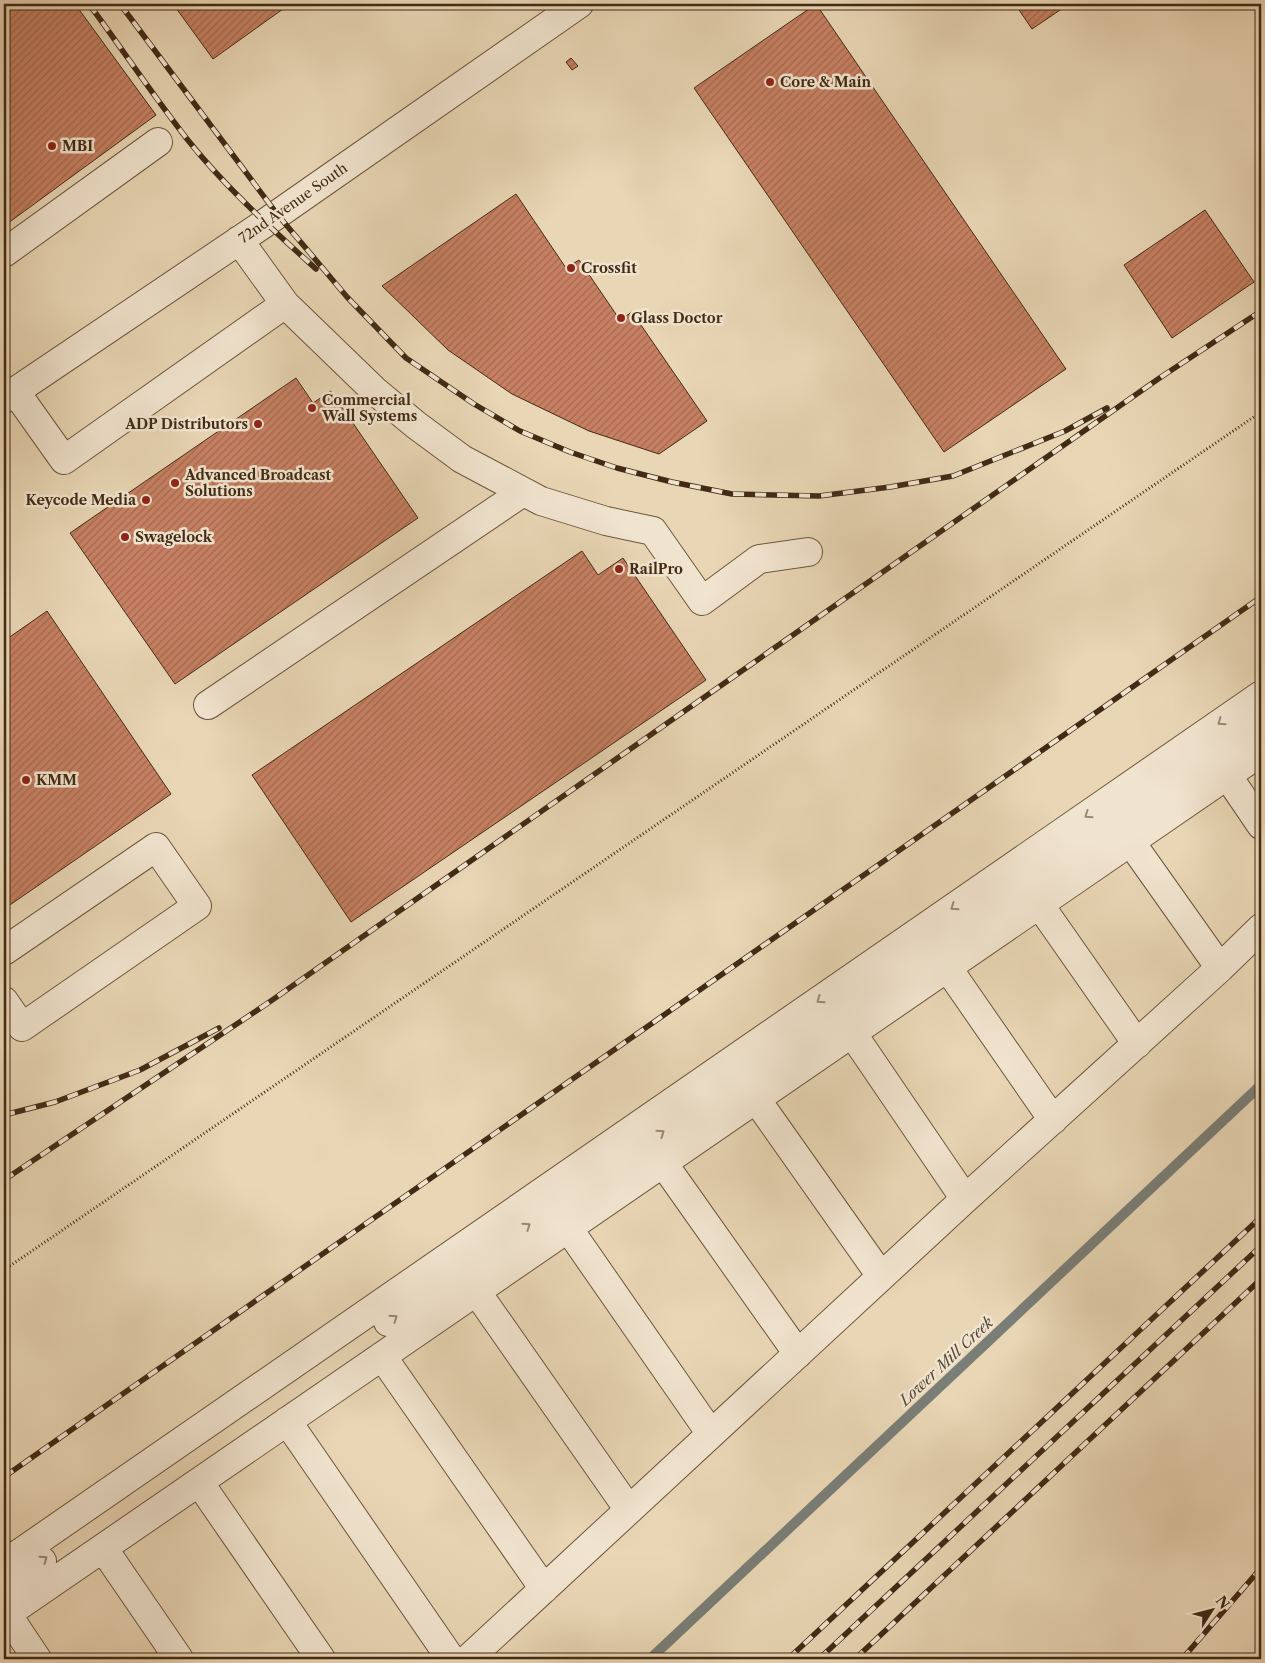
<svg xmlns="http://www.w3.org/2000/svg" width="1265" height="1663" viewBox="0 0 1265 1663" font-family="'Libre Caslon Text',serif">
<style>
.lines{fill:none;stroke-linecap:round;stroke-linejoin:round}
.stream{stroke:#797e77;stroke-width:10}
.building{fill:url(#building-hatch);stroke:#422b15}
.minor-casing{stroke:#6c563d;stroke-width:30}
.path{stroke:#422b15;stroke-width:3;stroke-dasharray:1 2.5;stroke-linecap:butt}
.minor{stroke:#f1e4cf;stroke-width:28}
.rail-casing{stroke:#422b15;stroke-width:5.5}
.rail{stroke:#f1e4cf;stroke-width:4;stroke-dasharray:11;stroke-linecap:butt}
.oneway{stroke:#9a8872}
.poi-dot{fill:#8f2418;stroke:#f1e4cf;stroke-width:2}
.labels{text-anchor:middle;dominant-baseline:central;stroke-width:5;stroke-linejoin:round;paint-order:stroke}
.poi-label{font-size:14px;font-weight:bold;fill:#422b15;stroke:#f1e4cf;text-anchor:start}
.street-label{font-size:14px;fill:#422b15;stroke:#f1e4cf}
.water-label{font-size:15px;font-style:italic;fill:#544736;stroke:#f1e4cf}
</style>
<defs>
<pattern id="building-hatch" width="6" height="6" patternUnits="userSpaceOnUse" patternTransform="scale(1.25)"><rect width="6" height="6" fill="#c78063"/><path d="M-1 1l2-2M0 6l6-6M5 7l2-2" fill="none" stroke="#a36950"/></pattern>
</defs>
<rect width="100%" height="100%" fill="#e9d6b5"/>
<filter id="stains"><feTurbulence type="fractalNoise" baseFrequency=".004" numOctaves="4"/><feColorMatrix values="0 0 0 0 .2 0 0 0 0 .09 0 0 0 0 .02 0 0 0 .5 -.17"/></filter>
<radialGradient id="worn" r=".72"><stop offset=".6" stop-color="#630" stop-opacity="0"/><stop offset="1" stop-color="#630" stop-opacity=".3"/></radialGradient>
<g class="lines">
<!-- stream -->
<path class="stream" d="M650,1659l611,-574"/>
</g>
<!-- building -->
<path class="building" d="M4,4h71l81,111 -152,111z
M173,4h117l-77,55z
M816,4l250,365 -122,83 -250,-364z
M1015,4h54l-37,25z
M571,58l7,8 -6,4 -6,-8z
M516,194l50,74 13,-8 41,60 12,-8 75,109 -48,33 -70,-23 -77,-37 -64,-44 -66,-64z
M1205,210l49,72 -82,56 -48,-73z
M296,378l17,25 18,-12 87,127 -243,166 -105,-151z
M582,551l16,24 25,-17 83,122 -355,242 -99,-147z
M47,611l124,183 -167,115v-268z"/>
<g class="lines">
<!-- minor casing -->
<g class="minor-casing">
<path id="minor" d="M4,253l154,-111
M285,304l90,87 41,34 46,34 79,42 65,20 47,10 49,70 57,-42 49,-7
M15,391l49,69 221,-156 -46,-64
M4,399l261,-176 314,-219
M208,705l315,-213
M1227,775l34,50
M1130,841l90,127
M1039,904l98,140
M4,951l152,-104 41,59 -175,121 -18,-26
M947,967l106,153
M852,1033l113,166
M756,1099l125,177
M663,1163l135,191
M568,1228l143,206
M476,1291l153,219
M388,1322l873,-603
M382,1356l162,233
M287,1421l164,238
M199,1482l122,177
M103,1548l76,111
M4,1564l1257,-869
M4,1587l38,-26
M7,1614l30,45
M4,1616l1257,-864
M468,1659l497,-460 255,-231 41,-40"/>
</g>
<!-- path -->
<path class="path" d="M4,1270l1257,-858"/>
<!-- minor -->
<use href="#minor" class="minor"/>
<!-- rail casing -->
<g class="rail-casing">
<path id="rail" d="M89,4c33,45 64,91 98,135 38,48 84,89 129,130
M120,4l157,210 70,83 59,61 68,46 46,27 50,21 47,16 55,14 60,12 87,2 71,-9 63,-11 112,-45 42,-23
M4,1115l51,-13 85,-32 79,-42
M4,1180l264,-177 893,-626 100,-66
M4,1477l1257,-880
M788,1659l473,-442
M819,1659l442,-413
M855,1659l406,-380
M1182,1659l79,-91"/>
</g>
<!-- rail -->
<use href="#rail" class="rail"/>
</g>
<!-- one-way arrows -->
<defs><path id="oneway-chevron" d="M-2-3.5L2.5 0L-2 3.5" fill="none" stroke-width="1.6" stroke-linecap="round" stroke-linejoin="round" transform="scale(1.25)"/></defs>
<g class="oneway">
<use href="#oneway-chevron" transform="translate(1221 722) rotate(145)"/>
<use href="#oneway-chevron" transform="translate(1088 815) rotate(145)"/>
<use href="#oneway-chevron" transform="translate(954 907) rotate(145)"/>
<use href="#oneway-chevron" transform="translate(820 1000) rotate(145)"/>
<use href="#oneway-chevron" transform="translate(661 1133) rotate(-35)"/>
<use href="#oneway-chevron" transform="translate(527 1226) rotate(-35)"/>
<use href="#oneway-chevron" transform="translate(394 1318) rotate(-35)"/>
<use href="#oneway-chevron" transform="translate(44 1559) rotate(-35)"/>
</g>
<!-- markers -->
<g class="poi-dot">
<circle cx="770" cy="82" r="5"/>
<circle cx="52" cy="146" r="5"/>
<circle cx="571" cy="268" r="5"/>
<circle cx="621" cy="318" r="5"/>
<circle cx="312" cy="408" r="5"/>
<circle cx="258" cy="424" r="5"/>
<circle cx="175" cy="483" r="5"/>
<circle cx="146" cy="500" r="5"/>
<circle cx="125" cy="537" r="5"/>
<circle cx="619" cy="569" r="5"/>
<circle cx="26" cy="780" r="5"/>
</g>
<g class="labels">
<!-- poi labels -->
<g class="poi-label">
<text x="780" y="82">Core &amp; Main</text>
<text x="62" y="146">MBI</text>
<text x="581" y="268">Crossfit</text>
<text x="631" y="318">Glass Doctor</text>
<text x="322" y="400">Commercial<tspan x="322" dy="16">Wall Systems</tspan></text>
<text x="248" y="424" text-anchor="end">ADP Distributors</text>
<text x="185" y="475">Advanced Broadcast<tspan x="185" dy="16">Solutions</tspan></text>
<text x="136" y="500" text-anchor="end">Keycode Media</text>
<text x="135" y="537">Swagelock</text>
<text x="629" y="569">RailPro</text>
<text x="36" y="780">KMM</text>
</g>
<!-- street labels -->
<g class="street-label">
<text transform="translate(293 203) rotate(-35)">72nd Avenue South</text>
</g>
<!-- water labels -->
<g class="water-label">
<text transform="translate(946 1361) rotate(-43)">Lower Mill Creek</text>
</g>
</g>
<!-- margin -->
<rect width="1265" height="1663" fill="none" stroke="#e9d6b5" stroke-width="20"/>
<rect x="5" y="5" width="1255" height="1653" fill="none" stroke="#422b15" stroke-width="2.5"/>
<rect x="10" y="10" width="1245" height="1643" fill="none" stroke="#422b15"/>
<!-- north arrow -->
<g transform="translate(1212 1610) rotate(54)" stroke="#f1e4cf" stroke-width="4" paint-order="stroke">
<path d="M0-4L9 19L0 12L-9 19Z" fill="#422b15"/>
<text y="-8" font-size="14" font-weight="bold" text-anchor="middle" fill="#422b15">N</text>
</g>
<rect width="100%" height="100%" filter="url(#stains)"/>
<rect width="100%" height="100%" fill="url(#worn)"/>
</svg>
